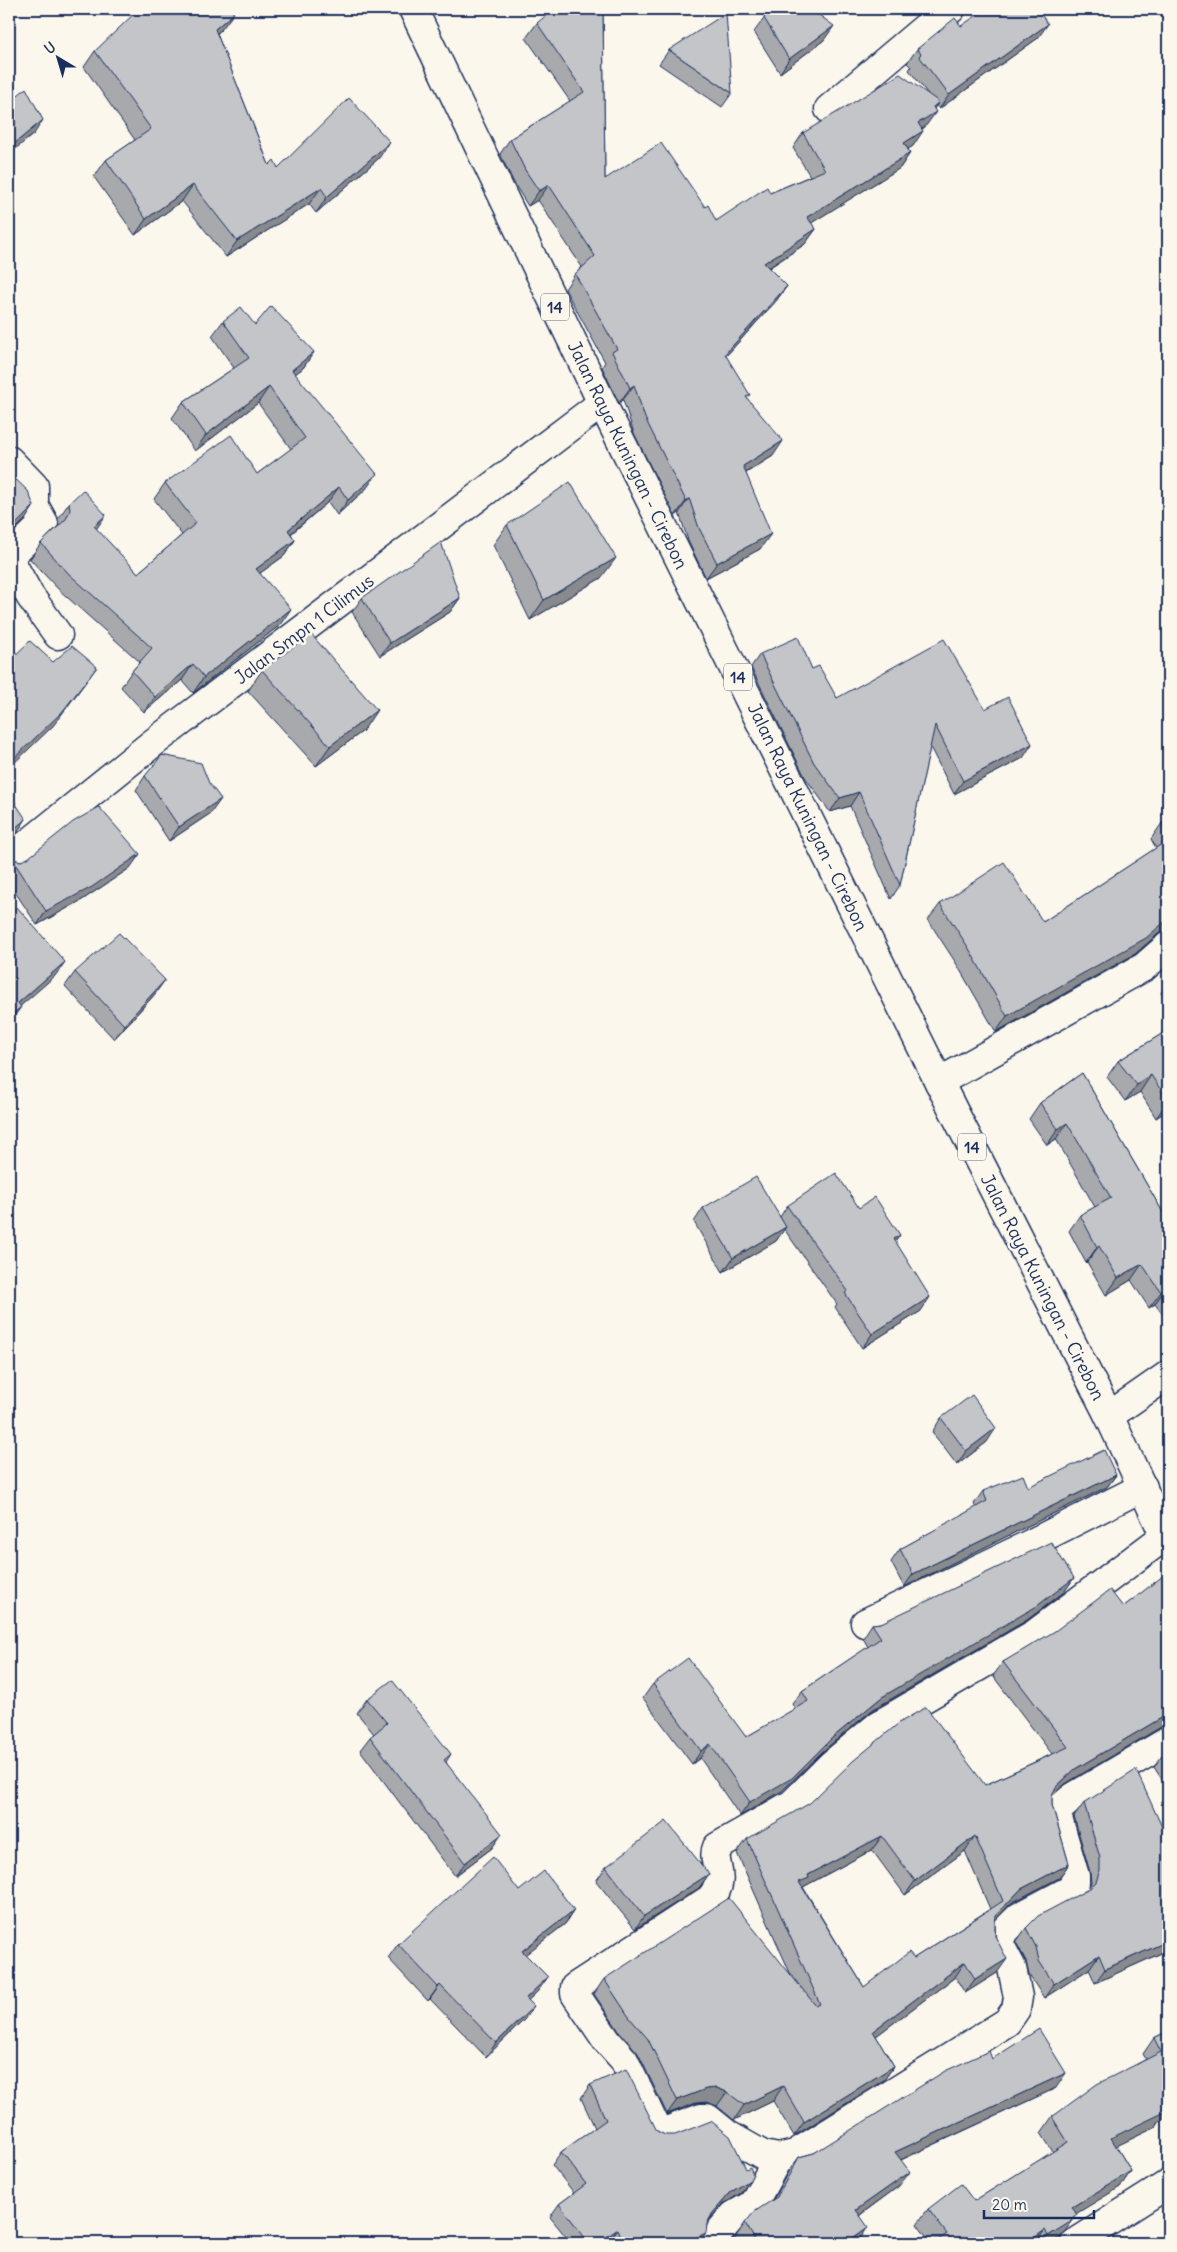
<svg xmlns="http://www.w3.org/2000/svg" width="1177" height="2252" viewBox="0 0 1177 2252" font-family="Delius,sans-serif">
<style>
.lines{fill:none;stroke-linecap:round;stroke-linejoin:round}
.minor-casing{stroke:#1b2f5e;stroke-width:31}
.trunk-casing{stroke:#1b2f5e;stroke-width:31}
.minor{stroke:#fbf7ec;stroke-width:28}
.trunk{stroke:#fbf7ec;stroke-width:28}
.wall{fill:#a8a9ad;stroke:#1b2f5e;fill-rule:evenodd}
.shaded-wall{fill:#888a8d;stroke:#1b2f5e}
.building{fill:#c3c5c9;stroke:#1b2f5e;fill-rule:evenodd}
.labels{text-anchor:middle;dominant-baseline:central;stroke-width:5;stroke-linejoin:round;paint-order:stroke}
.shield{fill:#fbf7ec;stroke:#5e6b89;stroke-width:1}
.shield-label{font-size:16px;font-weight:bold;fill:#1b2f5e}
.street-label{font-size:18px;fill:#1b2f5e;stroke:#fbf7ec}
</style>
<rect width="100%" height="100%" fill="#fbf7ec"/>
<filter id="ink" filterUnits="userSpaceOnUse"><feTurbulence type="fractalNoise" baseFrequency=".02" numOctaves="2"/><feDisplacementMap in="SourceGraphic" scale="10" xChannelSelector="R" yChannelSelector="G"/><feConvolveMatrix kernelMatrix="1 2 1 2 8 2 1 2 1" color-interpolation-filters="sRGB"/></filter>
<g filter="url(#ink)">
<g class="lines">
<!-- minor casing -->
<g class="minor-casing">
<path id="minor" d="M829,109l104,-88 18,-12
M9,460l25,26v19l10,18 -33,32 -1,5 20,36 28,39
M9,859l144,-116 449,-340
M939,1082l205,-115 24,-21
M1109,1416l59,-41
M1165,1536l-129,97 -156,91 -48,40 -40,40 -75,43c-7,15 12,31 -7,52l-135,88v7l32,47 17,19 34,72 3,1 40,-15h6l21,17 35,20 15,3 17,-4 212,-132 9,-13 2,-12 -6,-29 -13,-25v-6l20,-20 53,-28 3,-6v-7l-18,-61 3,-7 13,-11 95,-56
M865,1623l159,-76 119,-60
M712,2243l3,-6 19,-22 19,-11 25,-46
M1075,2243l93,-59"/>
</g>
<!-- trunk casing -->
<g class="trunk-casing">
<path id="trunk" d="M413,9l189,394 337,679 170,334 59,127"/>
</g>
<!-- minor -->
<use href="#minor" class="minor"/>
<!-- trunk -->
<use href="#trunk" class="trunk"/>
</g>
<!-- wall -->
<path class="wall" d="M603,9l2,170 100,28 11,14 54,-28 40,-17 -17,-28 10,-15 125,-39 -19,-24 2,-3 -4,-4 10,-14 44,-23 77,12 -99,71 -3,-4 -11,22 -3,2 -9,17 -5,3 2,4 -10,15 -89,55 5,6 -11,15 -36,24 18,18 -11,15 -50,55 21,42 26,58 -27,17 14,76 -54,29 -17,-35 -10,-30 -4,3 -41,-83 -11,-33 -4,3 -17,-36 3,-5 -40,-73 10,-15 7,-7 -44,-67 -10,6 -13,-21 -15,-31 10,-15 60,-38 -44,-63 11,-15z
M771,9l53,31 -44,33 -26,-41z
M222,29l-5,5 52,131 9,3 101,-10 -63,55 -7,-9 -83,53 -44,-56 -47,34 -41,-58 12,-17 29,-20 -51,-73 11,-16z
M669,50l63,43 -10,14 -63,-43z
M223,321l32,4 59,27 -11,16 -8,6 71,115 -29,26 -9,-13 -37,32 4,6 -11,16 -24,17 20,52 -87,68 -11,-13 -38,32 -23,-25 11,-16 8,-9 -82,-73 -28,-30 11,-16 18,-18 -1,-6 11,-16 27,26 42,44 44,-38 -28,-36 11,-16 92,-9 34,-25 -33,-46 -63,48 -23,-33 11,-16 51,-34 -22,-32z
M9,473l16,47 -16,15z
M507,525l94,53 -71,42 -37,-75z
M362,598h98l-10,14 -70,44 -28,-44z
M760,654l52,15 25,29 148,11 38,49 -69,36 -24,-47 -30,138 -9,14 -41,-93 -20,6 -25,-35 -54,-110z
M262,670l101,61 -47,35 -68,-75z
M145,776l66,37 -42,28 -33,-51z
M1168,819v112h-3l-7,3 -23,20 -139,78 -40,-69 -28,-43 12,-16 103,18 113,-74 -5,-9 11,-16z
M12,859l9,2 109,7 -48,32 -45,25 -28,-42v-19z
M75,972l80,22 -41,45 -49,-53z
M1168,982v22l-7,-11z
M1168,1030v80l-12,8 -16,-26 -15,9 -18,-24 11,-16z
M1082,1073l86,148v101l-13,-18 -6,4 -18,-28 -25,15 -19,-33 -1,1 -17,-32 11,-16 15,-8 -39,-68 -9,6 -18,-26 11,-16z
M787,1206l72,2 41,27 -5,7 26,69 -59,37 -27,-41 2,-3 -53,-75 -8,12 -53,31 -29,-50 9,-14 77,9z
M941,1418l46,24 -30,23 -25,-33z
M1116,1475l-9,12 -203,100 -13,-25 9,-13 76,-41 -2,-4 9,-13 45,-4z
M1168,1573v152l-7,2 -96,57 -13,11v10l17,59 -10,14 -48,25 -16,17 2,53 -32,20 -10,-16 -79,59 18,30 -10,14 -90,56 -21,-35 -39,19 -17,-14 -10,-4 -11,1 -29,11 -29,-61 -19,-22 -25,-37 10,-15 187,-4 -54,-122 10,-14 238,-54 67,-31 -59,-78 10,-14 120,-55zM872,1850l33,45 60,-44 25,58 -76,49 -50,29 -61,-100z
M1074,1578l-10,14 -37,28 -155,90 -50,42 -40,39 -42,25 -40,-58 -8,6 -49,-66 10,-14 93,53 49,-28 -3,-5 10,-13 66,-44 -5,-9 9,-14 9,-1z
M367,1699l84,55 -5,8 46,86 -37,28 -95,-126 10,-13 4,-3 -17,-21z
M1168,1751v38l-14,-22 10,-14z
M1084,1803l84,37v110l-73,33 -6,-14 -45,29 -15,-23 -3,-14 -10,-19 10,-14 62,-39 3,-6 -1,-11 -16,-55z
M606,1867l103,7 -10,14 -64,41 -39,-48z
M519,1891l55,19 -9,14 -40,30 13,37 -10,9 -4,20 -38,37 -56,-58 -2,2 -40,-43 10,-14z
M1168,2031v86l-9,4 -3,6 -40,19 15,25 -11,16 -44,26 -15,24 -10,6h-120l-14,-19 11,-15 46,-8 79,-49 -12,-19 11,-16 94,-58 -3,-5 11,-16z
M992,2059l64,29 -155,72 -2,26 -39,29 -2,27 -2,1h-118l-3,-5 10,-15 28,-23 15,-28 11,-15 15,-4z
M590,2085l67,46 93,49 -9,13 -19,12 -13,16 -10,22h-90l-1,-1 -2,1h-35l-21,-26 9,-13 15,-11 -22,-28 9,-13 34,-24 -14,-30z"/>
<!-- shaded-wall -->
<path class="shaded-wall" d="M234,13l-12,16 -18,16 11,-16z
M1048,24l-10,14 -99,71 10,-14z
M834,26l-10,14 -44,33 9,-14z
M939,102l-10,14 7,-4 -11,15 -18,11 11,-15 15,-16z
M43,120l-9,14 -25,20v-6z
M923,131l-10,15 -20,12 11,-15z
M390,142l-11,16 -63,55 11,-16z
M910,153l-10,15 -103,64 10,-15z
M193,185l-11,16 -47,34 11,-16z
M549,185l-11,15 -10,6 11,-15z
M321,188l-12,16 -83,53 11,-16z
M816,229l-11,15 -52,34 11,-15z
M787,286l-11,15 -62,68 11,-15z
M314,352l-11,16 -22,17 11,-15z
M634,385l-11,15 -4,3 11,-15z
M269,387l-11,16 -63,48 11,-16z
M783,441l-10,15 -41,25 11,-15z
M377,474l-11,15 -29,26 11,-15z
M339,487l-11,15 -51,43 11,-15z
M689,498l-10,15 -4,3 11,-15z
M34,506l-9,14 -16,15v-2l5,-7z
M106,515l-11,16 -1,-5z
M771,534l-11,15 -54,29 11,-15z
M295,540l-11,16 -39,28 11,-15z
M616,558l-15,20 -71,42 14,-20z
M460,598l-10,14 -70,44 10,-13z
M291,609l-11,16 -87,68 11,-16z
M193,664l-11,16 -38,32 11,-15z
M97,667l-44,59 -44,42v-5z
M377,710l-14,21 -47,35 14,-20z
M1032,744l-9,14 -69,36 9,-13z
M859,792l-9,14 -20,6 10,-14z
M221,799l-10,14 -42,28 10,-14z
M26,819l-9,14 -8,6v-6z
M140,854l-10,14 -48,32 -45,25 9,-14z
M1168,919v12h-3l-7,3 -23,20 -139,78 11,-16z
M65,962l-10,14 -46,40 9,-13z
M165,980l-10,14 -41,45 10,-14z
M21,1007l-10,14 -2,2v-6z
M1151,1075l-11,17 -15,9 12,-16z
M1168,1101v9l-12,8z
M1067,1123l-11,16 -9,6 11,-16z
M786,1227l-10,14 -53,31 10,-14z
M900,1235l-10,14 4,-10z
M1099,1246l-12,16 -1,1 11,-16z
M1142,1264l-11,16 -25,15 12,-17z
M1166,1288l-11,16 -6,4 12,-16z
M930,1297l-9,14 -59,37 10,-14z
M996,1428l-9,14 -30,23 9,-14z
M1116,1475l-9,12 -203,100 9,-13z
M1074,1578l-10,14 -37,28 -155,90 -50,42 -40,39 -42,25 10,-14 82,-64 50,-41z
M1168,1714v11l-7,2 -96,57 -19,17 10,-14 19,-18z
M710,1744l-10,14 -8,6 9,-13z
M502,1834l-10,14 -37,28 10,-13z
M882,1836l-10,14 -69,37 -4,5v-10l9,-7z
M975,1836l-10,15 -60,44 10,-14z
M1069,1864l-10,14 -48,25 -26,28 10,-15 26,-27z
M709,1874l-10,14 -64,41 9,-13z
M574,1910l-9,14 -53,41 10,-14z
M1168,1941v9l-73,33 10,-14z
M1099,1955l-10,14 -45,29 10,-14z
M1007,1959l-10,14 -32,20 10,-14z
M965,1962l-10,15 -92,69 10,-15z
M548,1977l-10,14 -22,21 10,-14z
M440,1985l-10,14 -2,2 10,-14z
M534,2006l-10,14 -38,37 10,-14z
M894,2066l-10,14 -90,56 10,-14z
M1066,2073l-10,15 -171,79 10,-15z
M783,2086l-10,15 -39,19 10,-15z
M717,2088l10,4 -10,14 -10,-4 -11,1 -29,11 10,-14 29,-11z
M1168,2106v11l-9,4 -3,6 -56,27 11,-16z
M1131,2171l-11,16 -59,36 11,-16z
M910,2172l-11,14 -53,39 10,-15z
M750,2180l-9,13 -19,12 -19,22 9,-13 19,-22z
M1077,2215l-16,22 -10,6h-8l5,-7z
M868,2227l-10,15 -2,1h-10z
M618,2229l-10,13 -2,1h-8z
M1045,2230l-10,13h-8z
M706,2233l-7,10h-15z"/>
<!-- building -->
<path class="building" d="M139,9h91l4,4 -19,16 54,136 5,-5 4,8 71,-70 41,44 -63,55 -6,-9 -84,53 -44,-56 -47,34 -40,-59 45,-31 -56,-78z
M554,9h49l2,170 56,-36 44,64 3,-2 8,16 51,-34 3,6 55,-23 -22,-37 97,-59 39,28 -6,5 3,5 -18,11 5,8 -19,12 6,10 -103,64 9,12 -52,34 23,23 -62,68 25,41 -4,2 37,44 -40,25 28,68 -54,29 -18,-35 -10,-30 -3,3 -41,-83 -11,-33 -4,3 -18,-36 5,-3 -42,-75 20,-18 -46,-71 -10,6 -14,-21 -15,-31 74,-47 -47,-69z
M771,9h40l23,17 -45,33 -25,-41z
M986,9h51l11,15 -99,71 -30,-39 2,-2 -4,-5 38,-31 6,8z
M726,13l6,80 -63,-43z
M26,88l17,32 -34,28v-45z
M271,306l43,46 -22,18 85,104 -29,26 -9,-13 -51,43 7,10 -39,29 35,40 -87,68 -11,-13 -38,33 -23,-26 20,-23 -83,-74 -28,-31 25,-24 4,-9 -1,-7 14,-13 23,25 -12,11 44,47 58,-50 -31,-40 66,-48 26,39 48,-36 -36,-51 -63,48 -23,-33 66,-44 -26,-37 18,-14 14,18z
M9,473l19,18 6,15 -20,20 -5,-4z
M570,482l46,76 -72,42 -37,-75z
M441,542l19,56 -70,45 -28,-45z
M311,634l66,76 -47,36 -68,-76z
M798,637l14,32 7,-3 18,32 107,-59 41,70 23,-12 24,47 -69,37 -28,-56 -35,160 -41,-93 -19,6 -26,-35 -54,-109z
M30,641l23,21 19,-16 25,21 -35,45 -53,51v-102z
M162,755l39,8 8,20 12,16 -42,28 -34,-51z
M9,794l17,25 -17,14z
M99,807l41,47 -48,33 -46,24 -34,-52 9,2 7,-3 45,-36z
M1168,819v15l-6,-11z
M1168,840v79l-22,19 -139,78 -39,-69 -28,-43 64,-42 39,60z
M17,907l48,55 -47,41 3,4 -12,10v-103z
M119,933l46,47 -41,45 -49,-53z
M1168,1030v71l-17,-26 -14,10 -19,-24z
M1082,1073l86,148v69l-2,-2 -5,4 -19,-28 -24,14 -19,-32 -2,1 -17,-32 31,-17 -44,-75 -9,6 -18,-26z
M836,1173l23,35 16,-11 25,38 -6,4 36,58 -58,37 -27,-41 3,-2 -61,-85z
M756,1177l30,50 -53,31 -30,-50z
M972,1395l24,33 -30,23 -25,-33z
M1104,1450l12,25 -203,99 -13,-25 87,-48 -4,-10 40,-16 5,12z
M1051,1542l23,36 -37,28 -155,91 -50,41 -40,40 -42,24 -40,-58 -9,7 -48,-67 35,-26 58,79 62,-36 -6,-10 79,-53 -9,-14 9,-1z
M1168,1572v142l-93,55 -19,18 -4,8v10l17,59 -48,25 -26,27v20l12,23 -32,20 -10,-17 -92,69 21,35 -90,56 -21,-36 -39,19 -17,-13 -10,-4 -11,1 -29,11 -29,-61 -19,-22 -25,-38 125,-81 87,108 4,-2 -73,-165 63,-36 43,-42 46,-38 27,-16 59,78 83,-38 -65,-85 52,-31 55,-41 13,17zM882,1836l33,45 60,-45 28,65 -89,57 -5,-6 -45,35 -65,-105 10,-4 -1,-3z
M392,1680l59,74 -7,6 58,74 -37,29 -95,-126 17,-14 -20,-24z
M1168,1751v9l-4,-7z
M1136,1770l32,70v101l-63,28 -6,-14 -45,29 -15,-23 -3,-14 -10,-19 12,-12 51,-27 7,-7 4,-12v-12l-16,-55z
M666,1821l43,53 -65,42 -38,-49z
M493,1857l26,34 25,-20 30,39 -52,41 26,26 -22,21 8,8 -38,37 -56,-58 -2,2 -40,-43z
M1039,2029l27,44 -171,79 15,20 -54,38 12,17 -21,15 1,1h-91l-12,-20 9,-11 23,-15 22,-40 15,-4 131,-82 44,-20 3,8z
M1168,2031v75l-3,2 2,3 -56,27 20,33 -59,36 5,8 -5,6 -24,15 -3,-6 -18,13h-91l-1,-1 12,-8 -19,-25 33,-25 13,17 94,-59 -16,-25 45,-33 64,-32 -7,-14z
M626,2069l31,62 8,4h10l36,-14 19,15 16,33 4,-2 3,7 -3,6 -19,12 -19,22 -5,10 -1,9 -22,10h-60l-6,-14 -20,14h-9l-30,-39 27,-20 -25,-32 45,-32 -16,-35z"/>
</g>
<g class="labels">
<!-- shield labels -->
<g class="shield">
<rect x="541" y="293.5" width="28" height="27" rx="4"/>
<rect x="724" y="663.5" width="28" height="27" rx="4"/>
<rect x="958" y="1133.5" width="28" height="27" rx="4"/>
</g>
<g class="shield-label">
<text x="555" y="307">14</text>
<text x="738" y="677">14</text>
<text x="972" y="1147">14</text>
</g>
<!-- street labels -->
<g class="street-label">
<text transform="translate(628 455) rotate(64)">Jalan Raya Kuningan - Cirebon</text>
<text transform="translate(304 629) rotate(-37)">Jalan Smpn 1 Cilimus</text>
<text transform="translate(808 817) rotate(64)">Jalan Raya Kuningan - Cirebon</text>
<text transform="translate(1043 1287) rotate(63)">Jalan Raya Kuningan - Cirebon</text>
</g>
</g>
<!-- margin -->
<rect width="1177" height="2252" fill="none" stroke="#fbf7ec" stroke-width="30"/>
<rect x="15" y="15" width="1147" height="2222" fill="none" stroke="#1b2f5e" stroke-width="2" filter="url(#ink)"/>
<!-- north arrow -->
<g transform="translate(58 58) rotate(322)" stroke="#fbf7ec" stroke-width="4" paint-order="stroke">
<path d="M0-4L9 19L0 12L-9 19Z" fill="#1b2f5e"/>
<text y="-8" font-size="14" font-weight="bold" text-anchor="middle" fill="#1b2f5e">U</text>
</g>
<!-- scale -->
<path d="M984 2210v8h110v-8" fill="none" stroke="#1b2f5e" stroke-width="2.5"/>
<text x="992" y="2210" font-size="15" fill="#1b2f5e" stroke="#fbf7ec" stroke-width="4" paint-order="stroke">20 m</text>
</svg>
